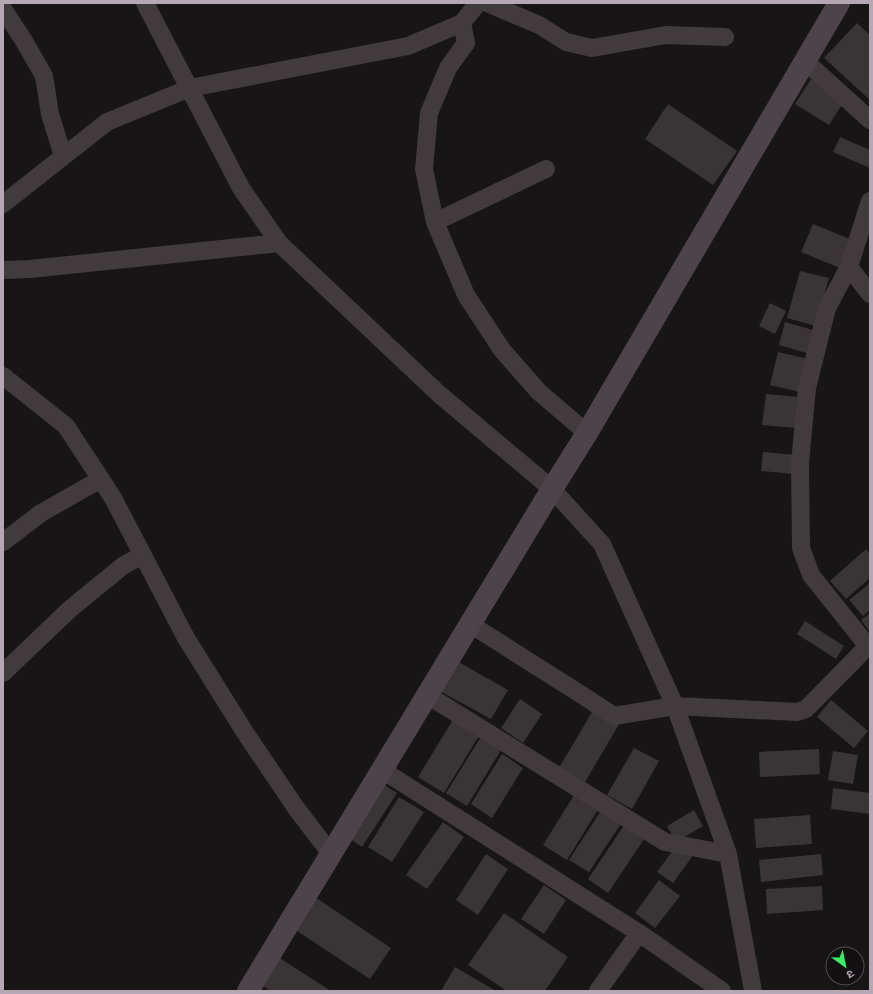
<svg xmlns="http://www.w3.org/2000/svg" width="873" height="994" viewBox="0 0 873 994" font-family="'Work Sans','Noto Sans Devanagari',sans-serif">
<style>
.building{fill:#393537}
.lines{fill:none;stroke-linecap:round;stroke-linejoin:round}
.minor{stroke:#413b3e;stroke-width:18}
.secondary{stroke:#4c4449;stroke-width:22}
</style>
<rect width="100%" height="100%" fill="#171516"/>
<!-- building -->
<path class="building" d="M857,23l13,12v65l-46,-42z
M811,79l34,21 -16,25 -34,-21z
M668,104l69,47 -24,34 -68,-46z
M840,137l30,13v18l-37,-16z
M813,224l39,16 -12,28 -39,-16z
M800,271l29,7 -14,48 -28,-8z
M770,303l16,8 -11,23 -16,-8z
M785,322l32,9 -7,23 -31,-9z
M778,352l30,7 -8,33 -30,-7z
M766,394l34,3 -3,31 -35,-3z
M763,452l33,3 -2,19 -33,-3z
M866,549l4,5v24l-24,21 -16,-18z
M870,583v27l-7,6 -14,-16z
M870,613v19l-9,-12z
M805,621l39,25 -8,13 -39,-25z
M453,659l55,31 -17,29 -55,-30z
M520,699l22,15 -19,29 -22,-15z
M831,700l37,31 -14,17 -37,-31z
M595,707l26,14 -36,61 -26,-14z
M454,718l26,16 -36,59 -26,-16z
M484,732l20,13 -37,61 -21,-13z
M634,748l25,13 -27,48 -25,-14z
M819,749l1,25 -60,3 -1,-25z
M833,751l25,4 -5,29 -25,-4z
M502,754l21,14 -31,50 -21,-14z
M381,783l16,10 -35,54 -16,-11z
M833,788l37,5v21l-39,-5z
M576,792l24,14 -33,54 -24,-15z
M399,797l25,15 -32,50 -24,-15z
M604,806l20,13 -35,53 -20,-12z
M694,810l9,16 -27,16 -9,-16z
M810,815l2,29 -56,4 -2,-29z
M627,821l20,14 -39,58 -20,-14z
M443,822l21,15 -37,52 -21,-14z
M676,846l16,11 -19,26 -16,-11z
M486,854l22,15 -30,46 -22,-15z
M821,854l2,21 -62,7 -2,-22z
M659,880l21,16 -25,32 -20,-15z
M544,885l22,15 -22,34 -23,-15z
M822,886l1,24 -56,4 -1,-25z
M315,897l76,51 -21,31 -76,-50z
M504,913l64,44 -23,34h-38l-39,-26z
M278,957l53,34h-60l-11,-7z
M455,967l41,24h-55z"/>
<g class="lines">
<!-- minor -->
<path class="minor" d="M145,3l96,185 38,55 160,151 113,95 50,55 73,162 53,148 25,137
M487,3l52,22 27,17 26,6 74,-13 59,2
M3,9l21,32 20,35 6,38 13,42
M462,23l4,20 -18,25 -19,45 -5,56 11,53 31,73 36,55 37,42 48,41
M805,61l65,59
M870,201l-21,66 -22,41 -20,80 -7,75 1,85 10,27 59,74
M3,204l104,-82 83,-34 218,-42 54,-23 16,-20
M435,222l111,-53
M849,267l21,27
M3,270l27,-1 249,-26
M3,376l63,50 47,72 73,140 60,96 50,74 35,46
M3,542l38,-29 60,-34
M470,624l115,73 29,19 61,-10 122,6 9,-3 62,-63
M3,673l67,-64 54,-44 19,-10
M427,695l238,147 63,12
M382,770l257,163 83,58
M598,991l41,-58"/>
<!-- secondary -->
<path class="secondary" d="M248,991l304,-502 35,-56 252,-430"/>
</g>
<!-- border -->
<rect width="873" height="994" fill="none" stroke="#b6a8b2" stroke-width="8"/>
<!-- north arrow -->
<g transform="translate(845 966) rotate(147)"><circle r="19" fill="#121011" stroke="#544d51"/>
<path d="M0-3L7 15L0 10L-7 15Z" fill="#3aea68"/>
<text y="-6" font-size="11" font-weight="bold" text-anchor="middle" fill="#b6a8b2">उ</text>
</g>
</svg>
